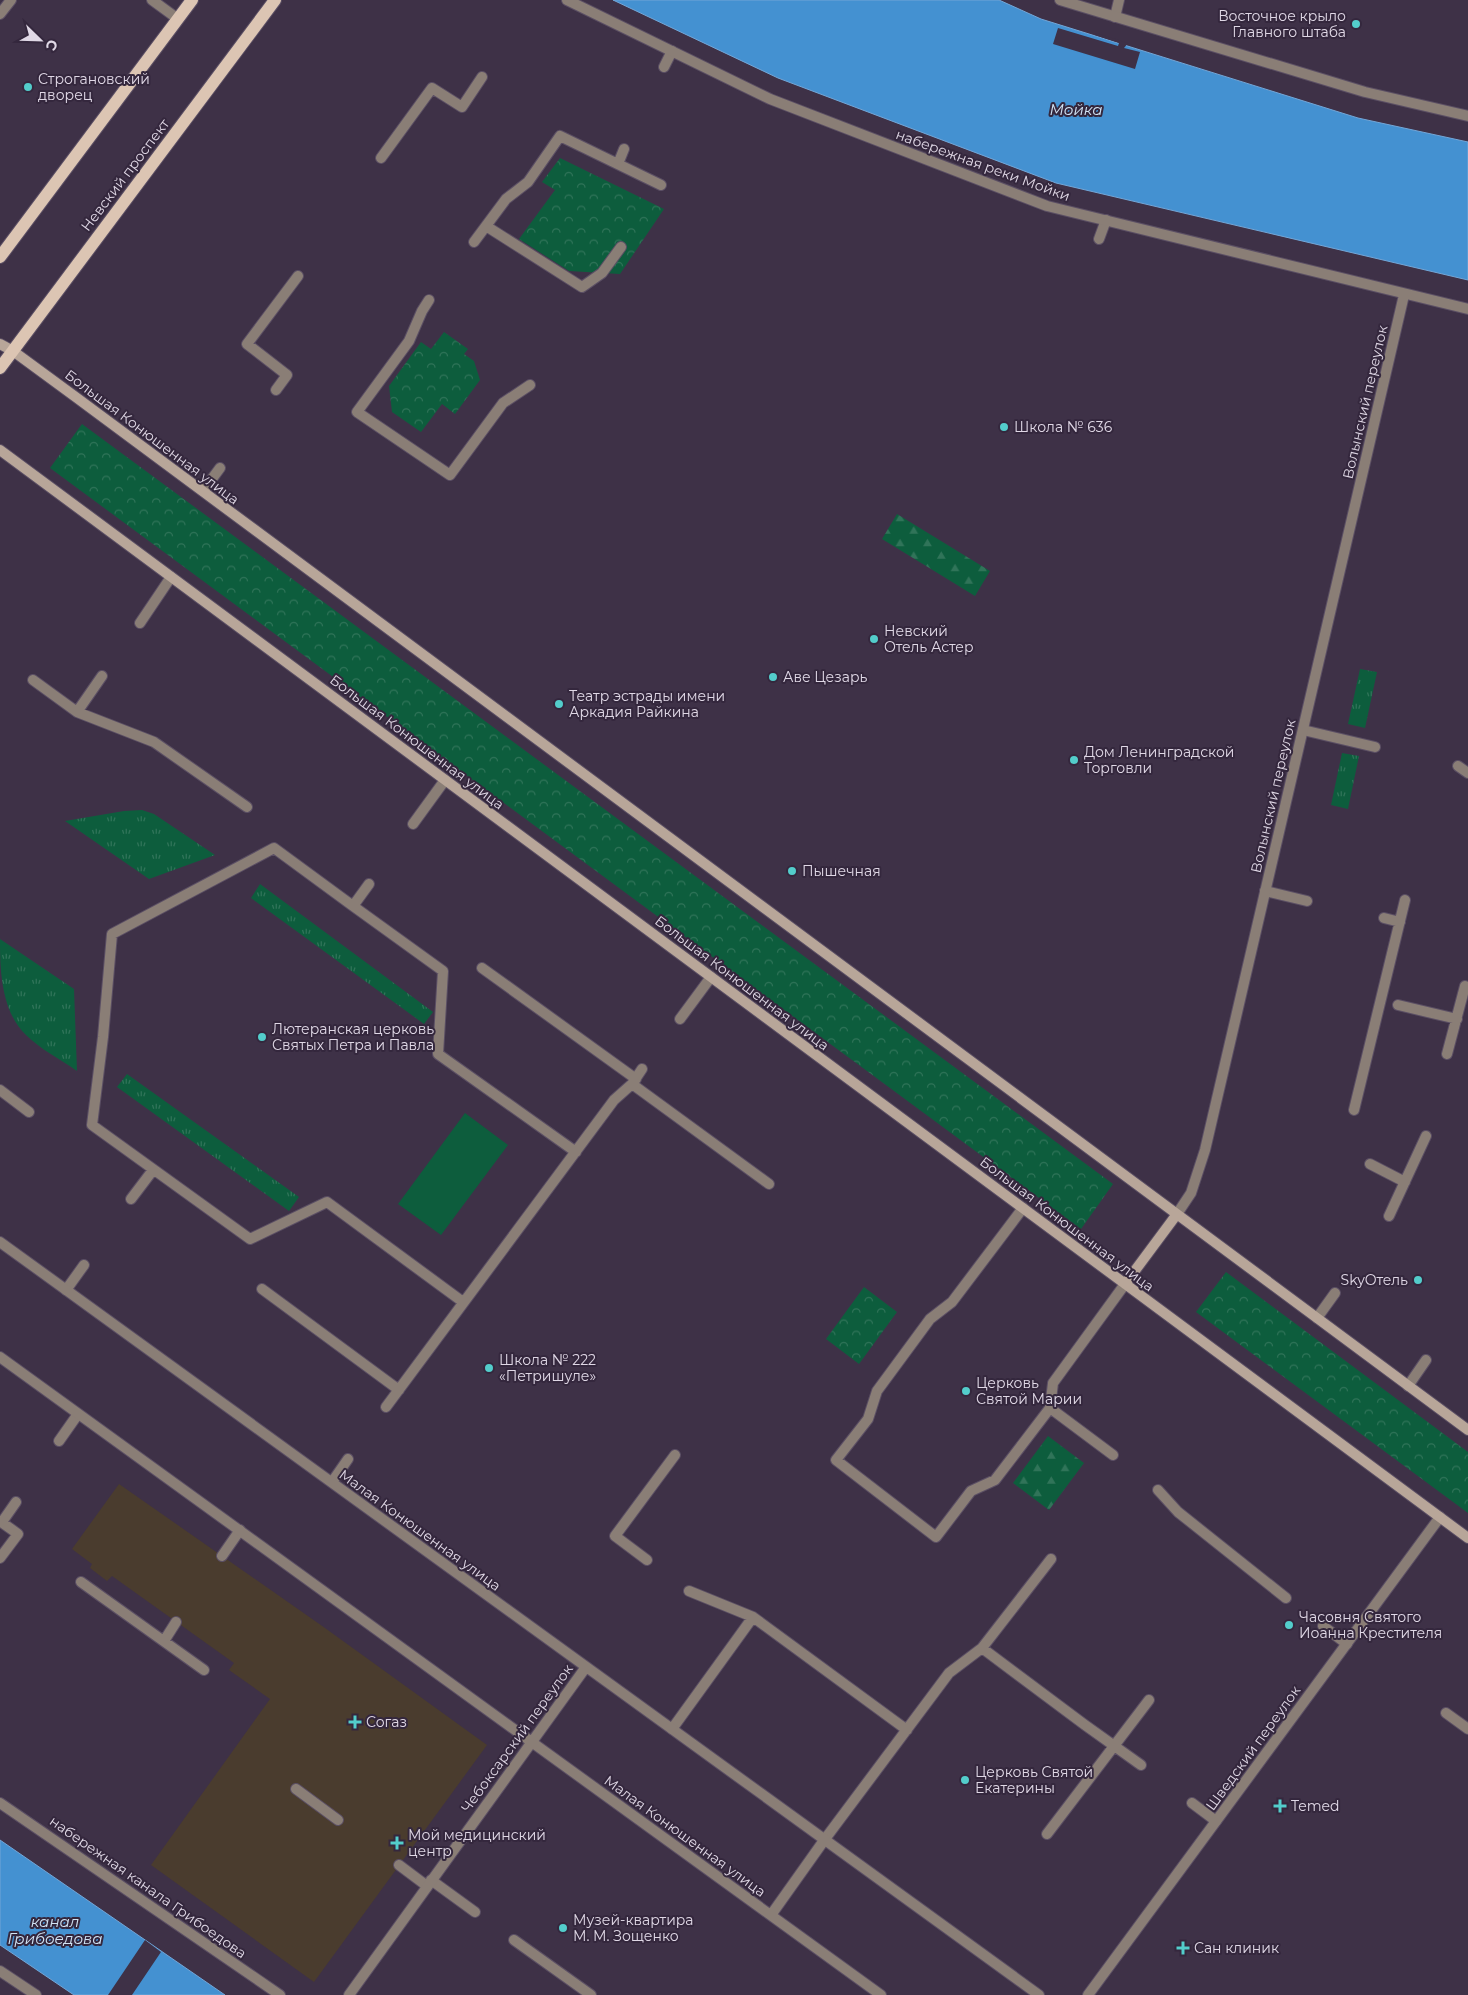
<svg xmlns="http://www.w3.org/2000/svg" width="1468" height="1995" viewBox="0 0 1468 1995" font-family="Montserrat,sans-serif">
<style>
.medical{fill:#4a3c2e}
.grass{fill:url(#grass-tufts)}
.forest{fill:url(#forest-firs)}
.park{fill:url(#park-crowns)}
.pitch{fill:#0d5d3d}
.water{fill:#4491d1;stroke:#73a6d7}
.pier{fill:#3e3147}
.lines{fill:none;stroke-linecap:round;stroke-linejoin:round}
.lane-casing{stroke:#5b4f64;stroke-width:12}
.street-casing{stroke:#5b4f64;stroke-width:12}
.secondary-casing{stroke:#5b4f64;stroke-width:12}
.primary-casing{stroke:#5b4f64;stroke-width:14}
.lane{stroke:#8a7e76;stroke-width:10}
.street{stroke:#8a7e76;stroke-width:10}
.secondary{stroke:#b8a699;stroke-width:10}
.primary{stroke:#dcc5b3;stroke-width:12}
.poi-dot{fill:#53cdcb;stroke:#34273d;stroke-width:2}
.labels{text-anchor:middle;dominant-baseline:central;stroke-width:4;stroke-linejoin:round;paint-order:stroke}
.poi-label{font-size:14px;fill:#e0d8e6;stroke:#34273d;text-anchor:start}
.street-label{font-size:14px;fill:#e0d8e6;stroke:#34273d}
.water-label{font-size:15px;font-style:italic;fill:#d2e4f5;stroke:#34273d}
</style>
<defs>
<pattern id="grass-tufts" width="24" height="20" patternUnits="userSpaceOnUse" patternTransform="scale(1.25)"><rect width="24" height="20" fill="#0d5d3d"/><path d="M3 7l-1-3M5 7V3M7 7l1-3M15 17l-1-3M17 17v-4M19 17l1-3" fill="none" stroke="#307459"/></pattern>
<pattern id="forest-firs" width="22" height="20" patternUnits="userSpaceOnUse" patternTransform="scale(1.25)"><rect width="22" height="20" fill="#0d5d3d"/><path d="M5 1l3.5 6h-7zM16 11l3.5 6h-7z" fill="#307459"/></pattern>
<pattern id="park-crowns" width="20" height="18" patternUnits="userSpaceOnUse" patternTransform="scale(1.25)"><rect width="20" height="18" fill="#0d5d3d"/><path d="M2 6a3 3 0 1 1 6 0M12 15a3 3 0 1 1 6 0" fill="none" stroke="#307459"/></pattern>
</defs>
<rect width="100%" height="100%" fill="#3e3147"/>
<!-- medical -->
<path class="medical" d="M119,1484l206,144 162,117 -173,237 -163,-117 119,-166 -41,-29 5,-7 -122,-87 -5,5 -17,-13 2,-4 -20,-15z"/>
<!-- grass -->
<path class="grass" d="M1360,669l17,3 -12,56 -17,-4z
M1342,753l17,3 -11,53 -17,-4z
M142,810l12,4 61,41 -66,24 -84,-58 59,-10z
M260,884l173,128 -9,12 -173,-126z
M0,939l74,50 3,82c-17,-12 -37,-22 -51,-36 -25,-24 -26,-65 -26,-96z
M127,1074l172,123 -10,14 -172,-124z"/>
<!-- forest -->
<path class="forest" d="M897,514l93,57 -15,25 -93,-57z
M1048,1436l36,27 -35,47 -36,-27z"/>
<!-- park -->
<path class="park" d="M560,158l104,51 -44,65 -51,-3 -50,-32 36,-49 -13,-8z
M444,332l24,17 -4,5 10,7 6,19 -25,34 -13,-10 -21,28 -29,-20 -3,-26 32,-44 10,7z
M82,424l1031,760 -32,45 -1031,-761z
M1226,1272l242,180v61l-272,-201z
M864,1287l33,25 -38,52 -33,-25z"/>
<!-- pitch -->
<path class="pitch" d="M465,1113l43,32 -67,90 -43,-31z"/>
<!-- water -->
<path class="water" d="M613,0h386l42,19 317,99 110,24v138l-412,-97 -278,-105z
M0,1840l225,155h-151l-74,-50z"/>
<!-- pier -->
<path class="pier" d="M1058,28l60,18 1,-3 -24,-8 1,-2 32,10 -4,5 16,4 -5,17 -82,-25z
M145,1940l16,12 -29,43h-24z"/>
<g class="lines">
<!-- lane casing -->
<g class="lane-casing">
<path id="lane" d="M152,0l26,19
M0,14l11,-14
M1115,17l4,-17
M664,67l8,-16
M381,158l51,-70 30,19 20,-30
M618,164l6,-15
M486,226l96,61 20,-14 19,-26
M1099,239l7,-19
M474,242l32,-43 22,-17 32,-46 101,49
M429,300l-7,11 -13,30 -52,71 93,63 53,-72 27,-18
M276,390l11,-15 -40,-31 51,-68
M203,491l17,-23
M140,623l31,-46
M33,680l44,32 77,30 93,65
M77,712l25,-36
M1303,730l72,17
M1458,766l10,7
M413,824l32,-44
M369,884l-16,22 -79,-58 -162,86 -9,103 -11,88 158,114 77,-37 136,100
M1265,891l42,10
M353,906l90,65 -5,83 138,98
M1384,918l16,4
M482,968l154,111
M1398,1005l59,14
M680,1019l31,-42
M1447,1054l18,-68
M632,1084l137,100
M0,1090l29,22
M1354,1110l51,-210
M1370,1164l35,18
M131,1199l22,-29
M1023,1208l-71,94 -22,17 -53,72 -9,28 -32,41 100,77 35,-46 24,-11 55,-72 3,-25 72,-99
M1389,1216l37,-80
M262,1289l137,101
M66,1290l18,-25
M1317,1318l18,-25
M1408,1386l18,-26
M386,1407l228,-307 18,-16 10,-15
M1050,1408l63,47
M59,1441l19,-27
M332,1482l16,-23
M1158,1490l20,22 108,86
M0,1521l18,13 -18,24
M2,1522l14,-20
M222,1556l18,-26
M647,1560l-32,-24 60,-81
M81,1582l123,88
M689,1591l64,26 154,113
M1323,1626l24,18
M164,1641l12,-19
M982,1648l103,77 56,40
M1446,1713l22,16
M672,1729l81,-112
M296,1789l42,31
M1192,1803l24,18
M1047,1834l102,-134
M825,1839l124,-166 33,-25 69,-89
M399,1865l28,21
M431,1880l44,32
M514,1940l77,55"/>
</g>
<!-- street casing -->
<g class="street-casing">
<path id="street" d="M567,0l203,99 277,107 421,103
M1060,0l305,92 103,24
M1177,1214l14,-21 14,-43 199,-855
M0,1242l1039,753
M0,1357l881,638
M0,1803l280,192
M771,1915l54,-76
M0,1971l36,24
M349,1995l237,-328
M1088,1995l352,-478"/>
</g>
<!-- secondary casing -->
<g class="secondary-casing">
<path id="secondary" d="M0,344l13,7 64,47 1391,1032
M0,450l1468,1088
M1125,1284l52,-70"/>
</g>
<!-- primary casing -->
<g class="primary-casing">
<path id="primary" d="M0,257l192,-257
M0,368l275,-368"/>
</g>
<!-- lane -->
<use href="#lane" class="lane"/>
<!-- street -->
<use href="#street" class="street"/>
<!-- secondary -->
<use href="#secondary" class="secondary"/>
<!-- primary -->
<use href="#primary" class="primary"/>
</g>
<!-- markers -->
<g class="poi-dot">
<circle cx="1356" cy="24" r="5"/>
<circle cx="28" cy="87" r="5"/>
<circle cx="1004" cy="427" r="5"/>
<circle cx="874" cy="639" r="5"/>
<circle cx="773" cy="677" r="5"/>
<circle cx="559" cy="704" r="5"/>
<circle cx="1074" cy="760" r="5"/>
<circle cx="792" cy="871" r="5"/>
<circle cx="262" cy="1037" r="5"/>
<circle cx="1418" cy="1280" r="5"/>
<circle cx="489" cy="1368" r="5"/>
<circle cx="966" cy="1391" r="5"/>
<circle cx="1289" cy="1625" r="5"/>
<path d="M352.5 1714.5h5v5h5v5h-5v5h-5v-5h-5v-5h5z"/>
<circle cx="965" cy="1780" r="5"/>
<path d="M1277.5 1798.5h5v5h5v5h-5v5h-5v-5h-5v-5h5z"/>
<path d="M394.5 1835.5h5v5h5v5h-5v5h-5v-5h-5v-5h5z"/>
<circle cx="563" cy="1928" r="5"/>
<path d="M1180.5 1940.5h5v5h5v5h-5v5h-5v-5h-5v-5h5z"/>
</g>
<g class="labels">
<!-- poi labels -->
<g class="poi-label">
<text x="1346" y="16" text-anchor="end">Восточное крыло<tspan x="1346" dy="16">Главного штаба</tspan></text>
<text x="38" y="79">Строгановский<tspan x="38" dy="16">дворец</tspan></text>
<text x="1014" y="427">Школа № 636</text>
<text x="884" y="631">Невский<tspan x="884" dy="16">Отель Астер</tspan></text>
<text x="783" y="677">Аве Цезарь</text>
<text x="569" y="696">Театр эстрады имени<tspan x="569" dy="16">Аркадия Райкина</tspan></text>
<text x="1084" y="752">Дом Ленинградской<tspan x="1084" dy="16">Торговли</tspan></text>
<text x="802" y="871">Пышечная</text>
<text x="272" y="1029">Лютеранская церковь<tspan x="272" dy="16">Святых Петра и Павла</tspan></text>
<text x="1408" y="1280" text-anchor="end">SkyОтель</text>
<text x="499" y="1360">Школа № 222<tspan x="499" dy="16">«Петришуле»</tspan></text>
<text x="976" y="1383">Церковь<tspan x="976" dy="16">Святой Марии</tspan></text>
<text x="1299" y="1617">Часовня Святого<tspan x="1299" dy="16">Иоанна Крестителя</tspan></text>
<text x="366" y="1722">Согаз</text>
<text x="975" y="1772">Церковь Cвятой<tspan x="975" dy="16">Екатерины</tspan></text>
<text x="1291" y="1806">Temed</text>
<text x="408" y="1835">Мой медицинский<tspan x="408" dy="16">центр</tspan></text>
<text x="573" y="1920">Музей-квартира<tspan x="573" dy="16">М. М. Зощенко</tspan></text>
<text x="1194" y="1948">Сан клиник</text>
</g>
<!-- street labels -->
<g class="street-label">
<text transform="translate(983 165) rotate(20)">набережная реки Мойки</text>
<text transform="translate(125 175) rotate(-53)">Невский проспект</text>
<text transform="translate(1365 402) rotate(-77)">Волынский переулок</text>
<text transform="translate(152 437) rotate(37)">Большая Конюшенная улица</text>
<text transform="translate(417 742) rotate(37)">Большая Конюшенная улица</text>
<text transform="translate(1273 796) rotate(-77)">Волынский переулок</text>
<text transform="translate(742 983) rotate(37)">Большая Конюшенная улица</text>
<text transform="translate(1067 1224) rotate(37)">Большая Конюшенная улица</text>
<text transform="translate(420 1530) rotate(36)">Малая Конюшенная улица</text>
<text transform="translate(517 1738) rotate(-54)">Чебоксарский переулок</text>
<text transform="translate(1253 1748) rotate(-54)">Шведский переулок</text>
<text transform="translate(685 1836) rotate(36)">Малая Конюшенная улица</text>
<text transform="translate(148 1887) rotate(35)">набережная канала Грибоедова</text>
</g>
<!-- water labels -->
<g class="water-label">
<text x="1076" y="109">Мойка</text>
<text x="55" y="1921">канал<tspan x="55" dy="17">Грибоедова</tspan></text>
</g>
</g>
<!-- north arrow -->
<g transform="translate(40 40) rotate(113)" stroke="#34273d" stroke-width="4" paint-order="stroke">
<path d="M0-4L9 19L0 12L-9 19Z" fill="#e0d8e6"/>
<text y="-8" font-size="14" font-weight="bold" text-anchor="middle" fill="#e0d8e6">С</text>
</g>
</svg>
